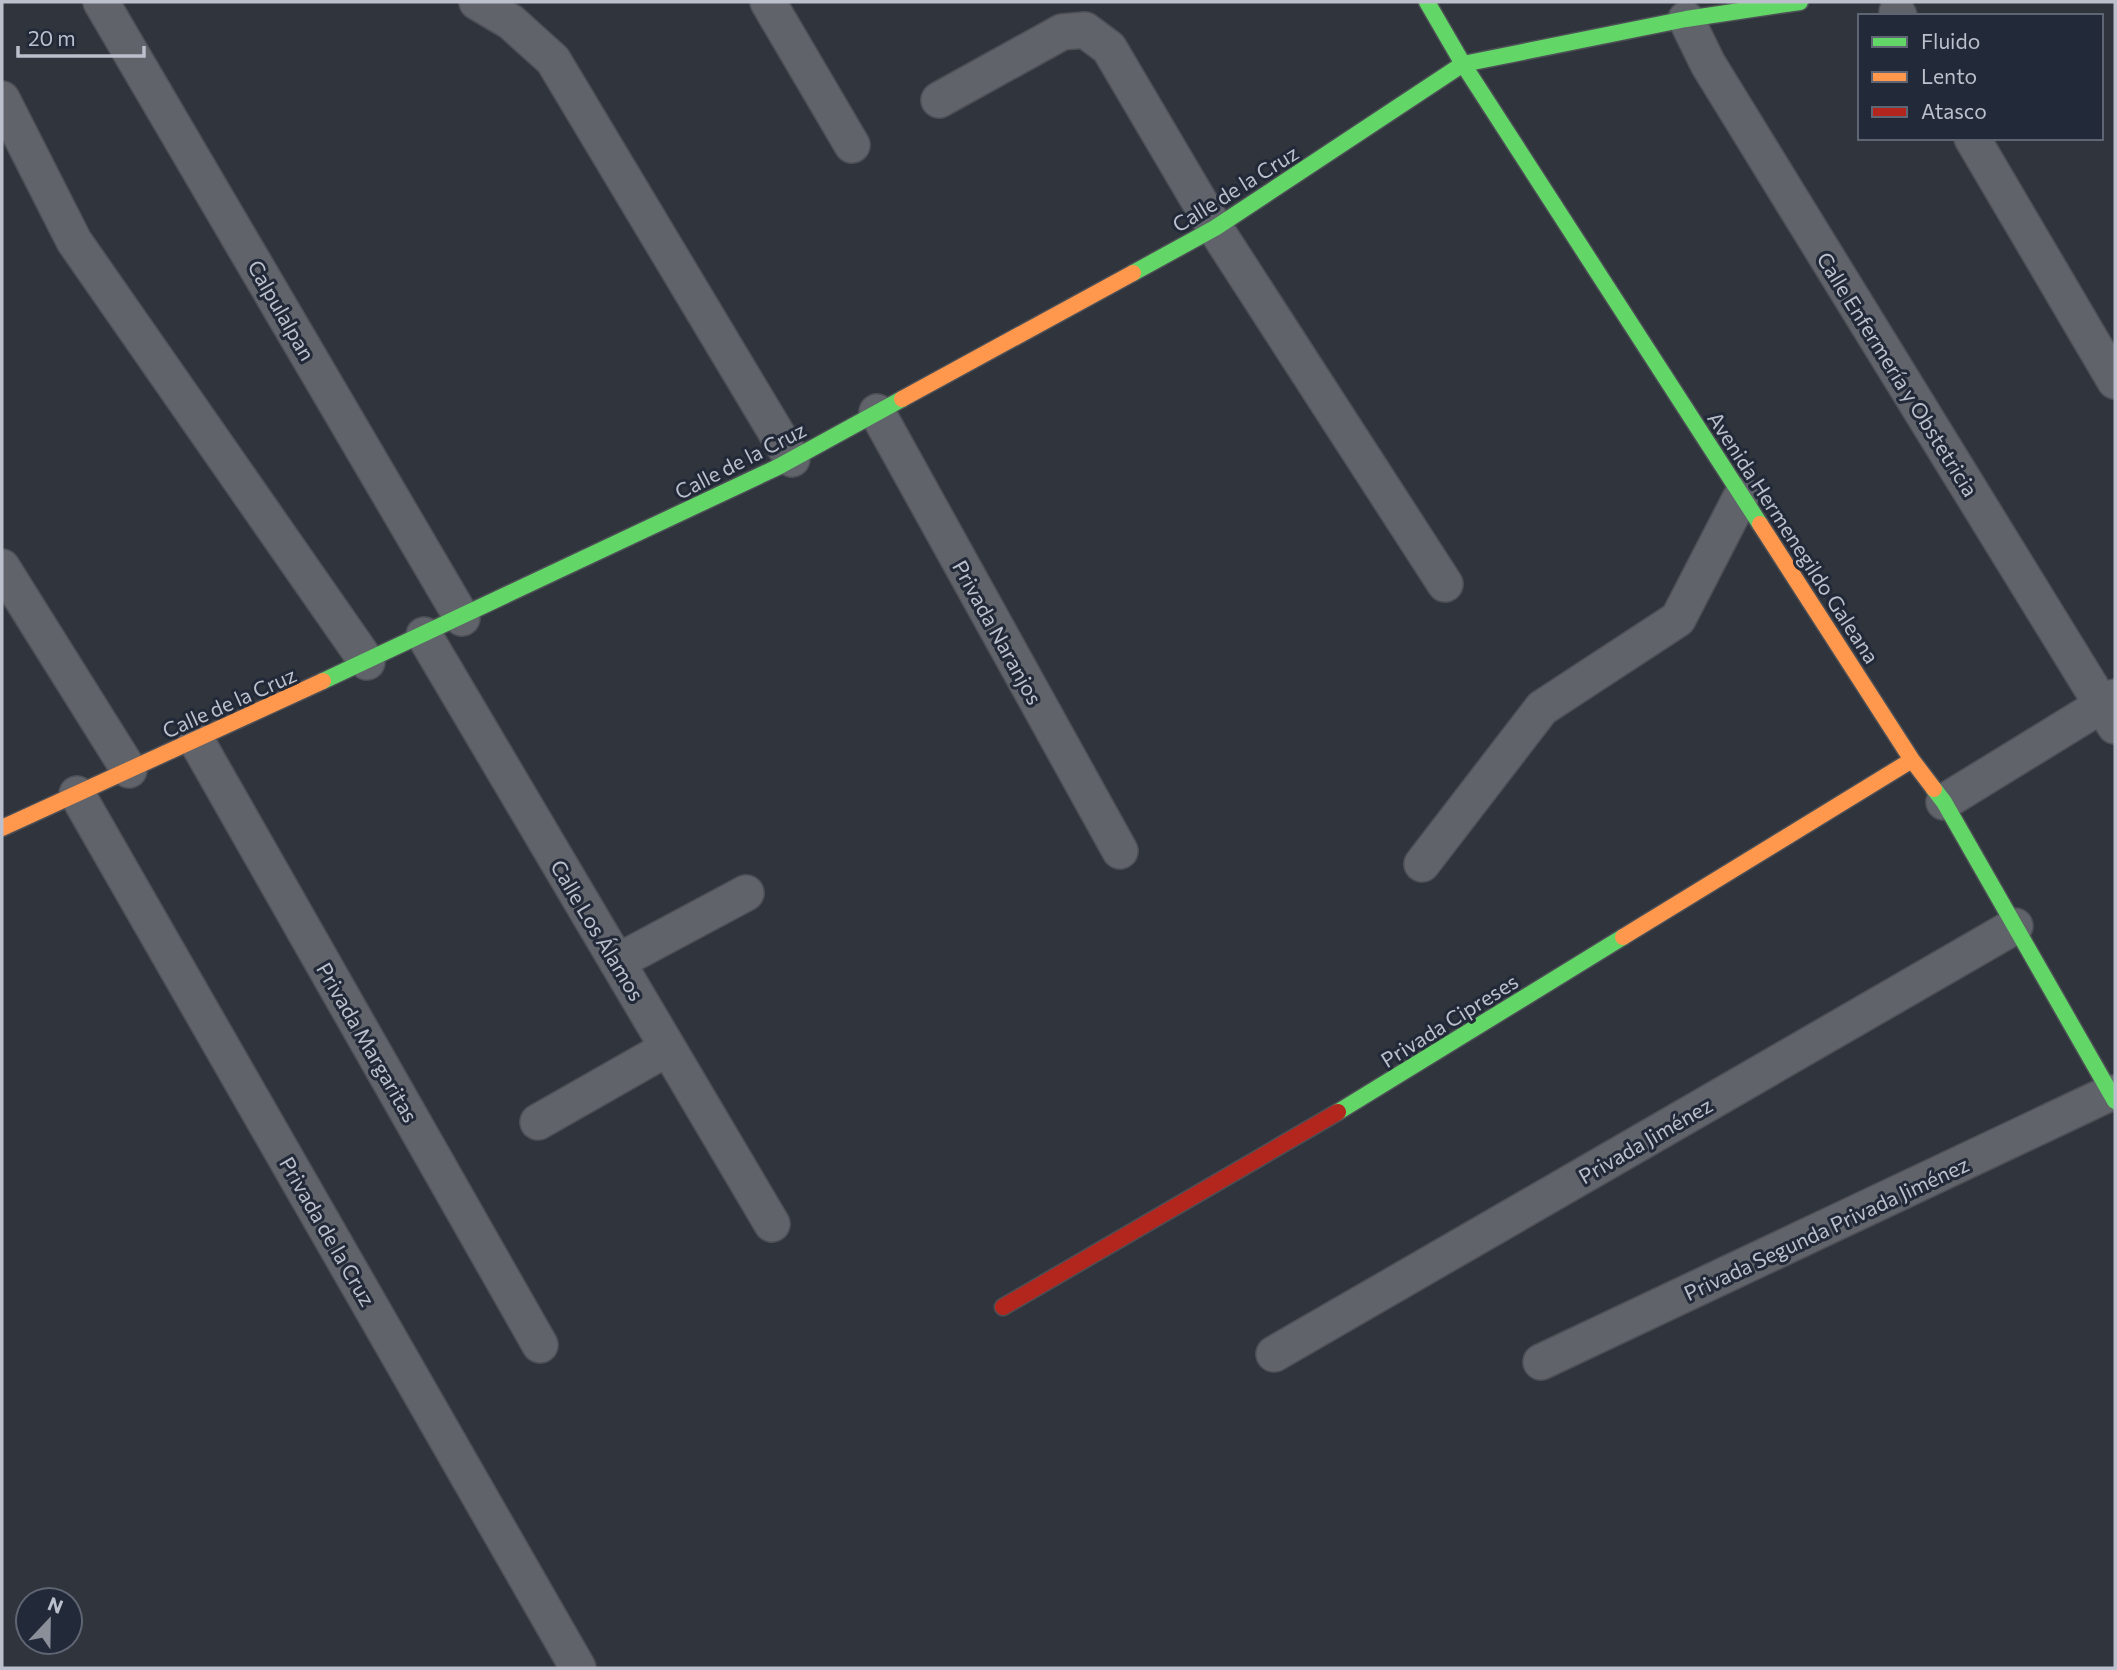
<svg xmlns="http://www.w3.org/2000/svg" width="2117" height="1670" viewBox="0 0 2117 1670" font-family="Commissioner,sans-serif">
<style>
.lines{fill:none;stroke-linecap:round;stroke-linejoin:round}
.street-casing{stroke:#4c4f55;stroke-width:38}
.fast-casing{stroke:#4c4f55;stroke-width:19}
.slow-casing{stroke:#4c4f55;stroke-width:19}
.jam-casing{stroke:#4c4f55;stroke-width:19}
.street{stroke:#60636a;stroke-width:35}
.fast{stroke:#63d668;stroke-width:16}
.slow{stroke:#ff974d;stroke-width:16}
.jam{stroke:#b3261e;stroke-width:16}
.labels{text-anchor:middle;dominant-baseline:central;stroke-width:6;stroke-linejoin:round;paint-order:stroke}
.street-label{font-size:21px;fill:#bbc0cc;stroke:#222938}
</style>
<rect width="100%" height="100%" fill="#30343c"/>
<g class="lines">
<!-- street casing -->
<g class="street-casing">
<path id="street" d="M101,2l361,616
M477,2l34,20 42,38 239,399
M768,2l84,143
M1897,12l2,4
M1686,19l22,45 407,662
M2,99l72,142 293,421
M939,100l123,-68 23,-2 24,18 106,180 230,356
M1972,138l143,243
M877,412l243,439
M2,567l127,203
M424,635l348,589
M196,740l344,605
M77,794l501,874
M1944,802l171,-105
M1422,864l120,-156 136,-89 64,-124
M617,962l129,-69
M538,1122l130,-74
M1274,1354l741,-428
M1541,1362l569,-269"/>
</g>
<!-- fast casing -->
<g class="fast-casing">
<path id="fast" d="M1427,2l36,62 297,460
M1133,273l82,-45 248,-164 223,-45 114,-17
M323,681l455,-214 124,-68
M1934,789l10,13 171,299
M1338,1112l285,-175"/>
</g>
<!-- slow casing -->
<g class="slow-casing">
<path id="slow" d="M902,399l231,-126
M1760,524l152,236 22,29
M2,828l321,-147
M1623,937l289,-177"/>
</g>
<!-- jam casing -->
<g class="jam-casing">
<path id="jam" d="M1003,1307l335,-195"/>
</g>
<!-- street -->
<use href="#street" class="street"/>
<!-- fast -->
<use href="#fast" class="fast"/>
<!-- slow -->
<use href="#slow" class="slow"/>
<!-- jam -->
<use href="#jam" class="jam"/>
</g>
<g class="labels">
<!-- street labels -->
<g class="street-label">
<text transform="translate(1235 188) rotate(-32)">Calle de la Cruz</text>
<text transform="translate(282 310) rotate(60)">Calpulalpan</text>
<text transform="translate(1898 374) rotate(58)">Calle Enfermería y Obstetricia</text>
<text transform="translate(740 460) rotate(-27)">Calle de la Cruz</text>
<text transform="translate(1794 537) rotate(57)">Avenida Hermenegildo Galeana</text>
<text transform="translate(998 632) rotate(61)">Privada Naranjos</text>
<text transform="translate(229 702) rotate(-24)">Calle de la Cruz</text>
<text transform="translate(598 930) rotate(59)">Calle Los Álamos</text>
<text transform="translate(1449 1020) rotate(-32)">Privada Cipreses</text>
<text transform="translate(368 1042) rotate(60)">Privada Margaritas</text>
<text transform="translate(1645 1140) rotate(-30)">Privada Jiménez</text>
<text transform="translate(1826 1228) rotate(-25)">Privada Segunda Privada Jiménez</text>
<text transform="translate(328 1231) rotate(60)">Privada de la Cruz</text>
</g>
</g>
<!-- border -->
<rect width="2117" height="1670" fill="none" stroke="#bbc0cc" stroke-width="7"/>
<!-- legend -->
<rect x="1858" y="14" width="245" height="126" fill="#222938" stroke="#5f6573" stroke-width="2"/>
<rect x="1872" y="37" width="35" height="10" fill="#63d668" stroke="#5f6573" stroke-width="2"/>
<text x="1921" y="49" font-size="21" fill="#bbc0cc">Fluido</text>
<rect x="1872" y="72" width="35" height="10" fill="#ff974d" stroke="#5f6573" stroke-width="2"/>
<text x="1921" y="84" font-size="21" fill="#bbc0cc">Lento</text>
<rect x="1872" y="107" width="35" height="10" fill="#b3261e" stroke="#5f6573" stroke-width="2"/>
<text x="1921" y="119" font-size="21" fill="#bbc0cc">Atasco</text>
<!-- north arrow -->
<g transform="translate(49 1621) rotate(22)"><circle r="33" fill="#222938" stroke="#5f6573" stroke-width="2"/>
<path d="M0-5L12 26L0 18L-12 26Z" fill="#8a8f9a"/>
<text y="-10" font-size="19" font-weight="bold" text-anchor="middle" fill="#bbc0cc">N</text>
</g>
<!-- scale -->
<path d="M18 46v10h126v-10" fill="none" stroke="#bbc0cc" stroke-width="3.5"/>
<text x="28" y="46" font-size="21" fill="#bbc0cc" stroke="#222938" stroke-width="5" paint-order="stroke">20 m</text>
</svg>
